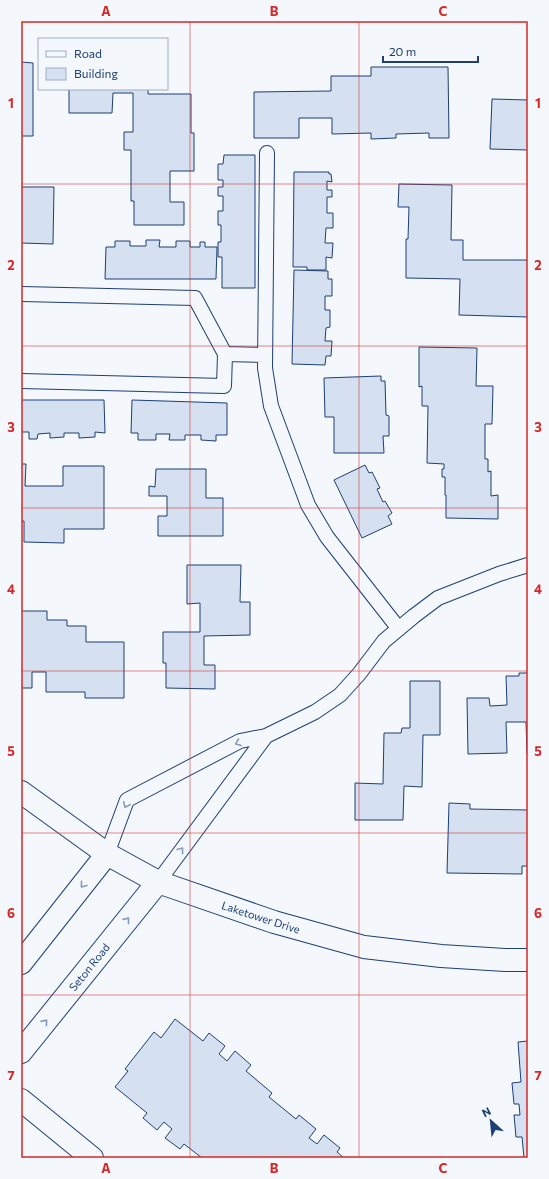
<svg xmlns="http://www.w3.org/2000/svg" width="549" height="1179" viewBox="0 0 549 1179" font-family="Commissioner,sans-serif">
<style>
.building{fill:#d5e0f0;stroke:#1d3f73}
.lines{fill:none;stroke-linecap:round;stroke-linejoin:round}
.service-casing{stroke:#1d3f73;stroke-width:16}
.minor-casing{stroke:#1d3f73;stroke-width:24}
.service{stroke:#f4f7fb;stroke-width:14}
.minor{stroke:#f4f7fb;stroke-width:22}
.oneway{stroke:#889bb7}
.grid{fill:none;stroke:#d62828;stroke-width:1;stroke-opacity:0.55}
.labels{text-anchor:middle;dominant-baseline:central;stroke-width:3;stroke-linejoin:round;paint-order:stroke}
.street-label{font-size:11px;fill:#1d3f73;stroke:#f4f7fb}
.neatline{fill:none;stroke:#d62828;stroke-width:1.5}
.grid-label{font-size:13px;text-anchor:middle;font-weight:bold;fill:#d62828}
</style>
<rect width="100%" height="100%" fill="#f4f7fb"/>
<!-- building -->
<path class="building" d="M21,62l12,1v73h-12z
M371,67h77l1,71h-20v-5l-33,1v4l-25,1v-6l-39,1v-16h-33v20h-45v-46l77,-1v-15h40z
M69,89h79v5h43v39h3v38h-24v31h14v23h-50v-24h-3v-51h-7v-18h9v-39h-20l-1,20h-43z
M492,99l36,1v50l-38,-1z
M224,155h31v133h-33v-31h-4v-15h3v-17h-3v-14h5v-15h-5v-9h5v-7h-5v-16h5z
M294,172h35v2h2l1,8 -5,-1v9h5v7h-5v16h6v15h-7l-1,15h8l-1,15 -6,-1v13h-19v-3h-14z
M399,184l53,1 -1,55h12v20h65v57l-69,-2 1,-36 -54,-1v-39h2l1,-32h-11z
M21,187h33l-1,57 -32,-1z
M146,240h14l-1,7h17v-6h14v6h10v-5h5v5h12l-1,32h-111l1,-32h9v-6h15v5h16z
M294,270l34,1v8h4v17h-7v14h5v17l-4,1 -1,13h7l-1,15h-5l-1,9 -33,-1z
M419,347l58,1 -1,38h17l-1,38h-7v35h3v13l3,-1v25l7,-1v24l-52,-1v-23h-1v-18h-3v-8h2v-5l-17,-1 1,-57h-6v-20l-3,1z
M381,376v5h4l1,34 3,1v20h-6l1,17h-50v-36h-9l-1,-39z
M21,400h83l1,33 -10,-1v5l-16,1v-5h-15v4l-14,1v-5l-12,1 -1,5h-8v-7h-8z
M132,400l95,3v32h-11v6l-15,-1v-5h-16v5h-16l1,-6h-14v6h-18v-7h-7z
M21,464h5l-1,22h38v-20h41v63h-40v14l-40,-1v-21h-3z
M365,465l4,8 3,-1 8,16 -3,1 6,13 2,-1 7,12 -4,3 4,8 -30,14 -28,-58z
M156,469h50v29h17v38h-65v-20h9v-20h-18v-10l6,1z
M187,565h54l-1,37h10v33l-46,1v29h11v24l-49,-1v-25h-3v-31h37v-29l-13,1z
M21,611h26v9h20v6h19v16h38v56h-39v-6h-39v-20h-14v16h-11z
M519,673h9v81h-1l-1,-32h-20l1,31 -39,1 -1,-56h22l1,8 17,-1 -1,-29h13z
M410,681h30v54h-17l-1,52 -18,-1 -1,34h-48v-37l28,1 1,-51h17l1,-5h8z
M449,803l21,1v5l58,1v56h-6v8l-75,-1z
M175,1019l28,22 6,-8 16,13 -6,8 8,7 8,-10 16,14 -5,6 26,22 -3,4 27,22 3,-4 17,14 -7,9 8,6 7,-9 16,13 -3,4 7,6h-142l-18,-14 -4,5 -15,-11 7,-9 -8,-7 -7,8 -14,-12 4,-5 -32,-26 13,-16 -3,-2 29,-37 7,6z
M528,1041v117h-4l-2,-21h-6l-2,-22h6l-1,-11h-5l-2,-21 9,-1 -3,-40z"/>
<g class="lines">
<!-- service casing -->
<g class="service-casing">
<path id="service" d="M267,153l-2,215 6,38 37,99 19,32 72,92
M21,294l174,4 30,56 -1,32 -203,-5
M225,354l40,1
M266,736l49,-24 25,-17 19,-21 25,-33 30,-25 24,-18 61,-24 29,-9
M107,854l20,-54 113,-59 26,-5 -108,146"/>
</g>
<!-- minor casing -->
<g class="minor-casing">
<path id="minor" d="M21,792l86,62 51,28 116,40 90,25 77,9 64,4h23
M21,963l86,-109
M21,1052l137,-170
M21,1100l71,58"/>
</g>
<!-- service -->
<use href="#service" class="service"/>
<!-- minor -->
<use href="#minor" class="minor"/>
</g>
<!-- one-way arrows -->
<defs><path id="oneway-chevron" d="M-2-3.5L2.5 0L-2 3.5" fill="none" stroke-width="1.6" stroke-linecap="round" stroke-linejoin="round"/></defs>
<g class="oneway">
<use href="#oneway-chevron" transform="translate(238 743) rotate(157)"/>
<use href="#oneway-chevron" transform="translate(126 805) rotate(115)"/>
<use href="#oneway-chevron" transform="translate(181 850) rotate(-53)"/>
<use href="#oneway-chevron" transform="translate(83 885) rotate(128)"/>
<use href="#oneway-chevron" transform="translate(127 920) rotate(-51)"/>
<use href="#oneway-chevron" transform="translate(45 1022) rotate(-51)"/>
</g>
<!-- grid -->
<path class="grid" d="M190,21v1137M359,21v1137M21,184h507M21,346h507M21,508h507M21,671h507M21,833h507M21,995h507"/>
<g class="labels">
<!-- street labels -->
<g class="street-label">
<text transform="translate(261 917) rotate(18)">Laketower Drive</text>
<text transform="translate(89 967) rotate(-51)">Seton Road</text>
</g>
</g>
<!-- border -->
<rect width="549" height="1179" fill="none" stroke="#f4f7fb" stroke-width="44"/>
<!-- legend -->
<rect x="38" y="38" width="130" height="52" fill="#f4f7fb" stroke="#9eadc5"/>
<rect x="46" y="51" width="20" height="6" fill="#f4f7fb" stroke="#9eadc5"/>
<text x="74" y="58" font-size="12" fill="#1d3f73">Road</text>
<rect x="46" y="68" width="20" height="12" fill="#d5e0f0" stroke="#9eadc5"/>
<text x="74" y="78" font-size="12" fill="#1d3f73">Building</text>
<!-- north arrow -->
<g transform="translate(491 1121) rotate(333)" stroke="#f4f7fb" stroke-width="3" paint-order="stroke">
<path d="M0-3L7 15L0 10L-7 15Z" fill="#1d3f73"/>
<text y="-6" font-size="11" font-weight="bold" text-anchor="middle" fill="#1d3f73">N</text>
</g>
<!-- scale -->
<path d="M383 56v6h95v-6" fill="none" stroke="#1d3f73" stroke-width="2"/>
<text x="389" y="56" font-size="12" fill="#1d3f73" stroke="#f4f7fb" stroke-width="3" paint-order="stroke">20 m</text>
<rect x="22" y="22" width="505" height="1135" class="neatline"/>
<g class="grid-label">
<text x="106" y="16">A</text>
<text x="274" y="16">B</text>
<text x="443" y="16">C</text>
<text x="11" y="108">1</text>
<text x="538" y="108">1</text>
<text x="11" y="270">2</text>
<text x="538" y="270">2</text>
<text x="11" y="432">3</text>
<text x="538" y="432">3</text>
<text x="11" y="594">4</text>
<text x="538" y="594">4</text>
<text x="11" y="756">5</text>
<text x="538" y="756">5</text>
<text x="11" y="918">6</text>
<text x="538" y="918">6</text>
<text x="11" y="1080">7</text>
<text x="538" y="1080">7</text>
<text x="106" y="1173">A</text>
<text x="274" y="1173">B</text>
<text x="443" y="1173">C</text>
</g>
</svg>
